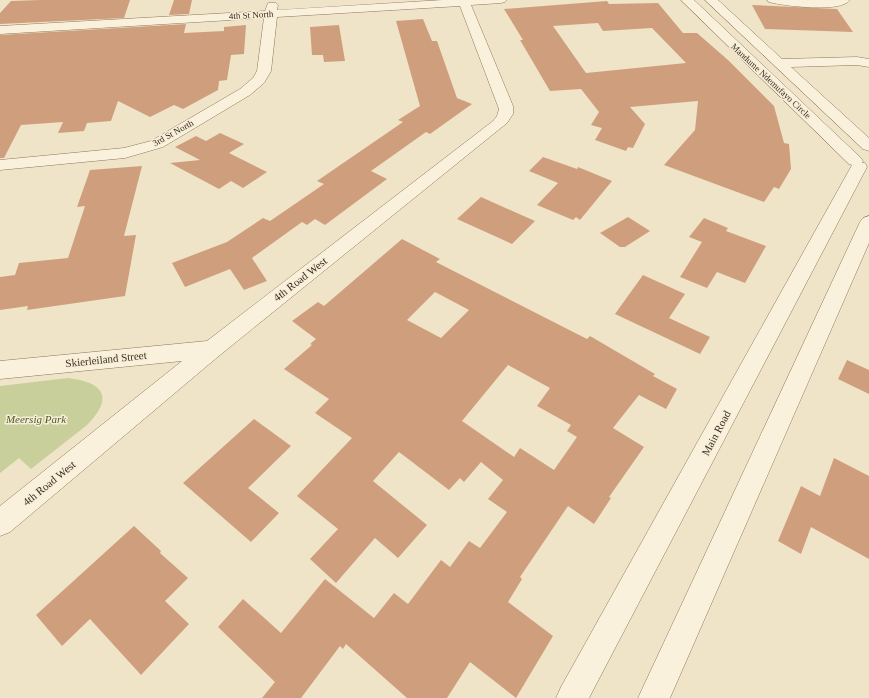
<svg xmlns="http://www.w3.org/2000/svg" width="869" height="698" viewBox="0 0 869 698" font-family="Georgia,serif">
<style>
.green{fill:#c9cf9b}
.building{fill:#cf9f7d;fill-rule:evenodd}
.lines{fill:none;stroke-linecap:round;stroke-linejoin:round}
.minor-casing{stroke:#8d765c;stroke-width:1}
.minor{fill:#faf1dc;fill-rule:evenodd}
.labels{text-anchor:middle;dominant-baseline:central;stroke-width:3;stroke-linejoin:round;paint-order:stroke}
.far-street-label{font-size:9px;fill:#3d2e20;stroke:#f7eed8}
.street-label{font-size:11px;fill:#3d2e20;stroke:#f7eed8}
.park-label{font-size:11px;font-style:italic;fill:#4d5a26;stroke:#f7eed8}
</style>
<rect width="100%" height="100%" fill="#f0e4c8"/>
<!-- green -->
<path class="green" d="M68,378c35,4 47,19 19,47l-56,44 -12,-11 -19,15v-87z"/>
<!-- building -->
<path class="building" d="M40,0h90l-6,18 -124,6v-11l11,-12z
M174,0h18l-3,14 -20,1z
M607,1l2,3 49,-1 25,30h14l31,27 46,46 10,37 5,1 2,25 -12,20 -5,-2 -10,15 -100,-37 31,-35 3,-29 -68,6 15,17 -12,24 -5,-1 -2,4 -31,-11 7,-12 -11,-3 8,-13 -18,-23 -31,2 -30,-51h3l-19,-31zM598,23l5,8 49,-3 34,35 -100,10 -33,-47z
M752,5l85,4 16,23 -88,-3z
M423,19l9,22h5l20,57 15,6 -42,30 -4,-2 -55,39 16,8 -62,46 -10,-6 -8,6 -5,-3 -50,36 15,23 -23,9 -14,-21 -45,18 -13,-24 55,-21 36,-24 7,3 54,-37 -7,-3 86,-59 -5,-2 22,-14 -24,-85z
M186,24l-2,9 40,-2v-4l22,-2 -2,29 -13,1 -4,25 -8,1 -1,9 -35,19 -9,-4 -24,12 -32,-16 -7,20 -24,2 -3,8 -26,2 5,-11 -42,3 -17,33h-4v-123z
M339,25l6,36 -21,1 -1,-7h-11l-2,-28z
M220,133l24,11 -15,9 38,19 -24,16 -12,-7 -12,8 -49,-26 30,-3 -25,-13 21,-11 10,5z
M543,157l34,12 1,-2 34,14 -32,39 -4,-3 -3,3 -36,-15 21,-22 -29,-12z
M142,166l-18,70 12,-1 -11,61 -98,14 1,-4 -28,4v-33l15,-2 4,-12 49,-5 17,-52 -8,1 13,-37z
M481,197l54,24 -23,23 -55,-25z
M628,217l22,14 -25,16h-5l-20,-14z
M704,218l24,10 -2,3 40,15 -21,37 -28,-11 -10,16 -27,-11 22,-35 -13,-5z
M402,239l38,20 -4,3 151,77 3,-3 65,38 -2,2 24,13 -11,20 -27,-14 -26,33 31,19 -35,50 2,1 -17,26 -26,-18 -48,71 2,2 -14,23 45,34 -37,62 -46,-36 -23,36h-40l-61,-54 -3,5 -3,-3 -39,52h-39l13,-16 -57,-55 25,-28 38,34 44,-54 49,39 20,-25 14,11 33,-44 9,7 19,-26 11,7 27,-36 -19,-13 15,-19 -22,-18 -17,20 -4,-4 -11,12 -50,-38 -26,29 54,44 -29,33 -23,-20 -39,45 -26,-24 28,-30 -41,-33 55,-58 -37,-25 14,-14 -45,-30 28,-24 -2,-1 6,-5 -24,-18 26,-19 6,4zM435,292l34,18 -28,28 -34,-18zM508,365l42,23 -13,18 34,19 -4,6 10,6 -23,33 -34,-22 -6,9 -52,-36z
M643,275l42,19 -16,24 41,19 -10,17 -85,-40z
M847,360l22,10v24l-31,-15z
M254,419l37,27 -43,42 31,25 -28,29 -68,-59z
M834,458l35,18v83l-58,-32 -10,27 -23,-13 23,-55 19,10z
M134,526l27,25 -1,2 28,25 -23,23 24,23 -48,51 -51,-56 -28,27 -26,-31z"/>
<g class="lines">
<!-- minor casing -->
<g class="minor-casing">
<path id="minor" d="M443,0h64l-2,2 -4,1 -30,2 42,101v8l-6,9 -287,232 -210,177 -10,4v-30l182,-145 -182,18v-18l207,-20 286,-220 4,-5 2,-7 -39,-103 -183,11 -6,54 -7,12 -14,12 -87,52 -38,11 -125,12v-10l124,-12 27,-7 89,-52 13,-11 4,-7 7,-53 -264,16v-8l265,-15 3,-8h8l2,2 -1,5z
M681,0h13l167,158 2,3 -1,2h3l2,4 -278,531h-33l5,-11 291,-522 -3,-1z
M705,0h13l64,59 75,-2 12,2v8l-12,-2 -66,2 78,71v13l-6,-2z
M767,0h83c-10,13 -62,6 -77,3l-4,-1z
M869,216v27l-199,455h-32l222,-476 3,-4z"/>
</g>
<!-- minor -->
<use href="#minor" class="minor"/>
</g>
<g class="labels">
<!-- far-street labels -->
<g class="far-street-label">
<text transform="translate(251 15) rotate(-3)">4th St North</text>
<text transform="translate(771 81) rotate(43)">Mandume Ndemufayo Circle</text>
<text transform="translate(173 133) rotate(-29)">3rd St North</text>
</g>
<!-- street labels -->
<g class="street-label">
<text transform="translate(300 279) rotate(-38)">4th Road West</text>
<text transform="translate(106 359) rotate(-6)">Skierleiland Street</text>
<text transform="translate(716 433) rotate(-62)">Main Road</text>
<text transform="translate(49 483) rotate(-39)">4th Road West</text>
</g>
<!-- park labels -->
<g class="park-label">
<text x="36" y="419">Meersig Park</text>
</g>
</g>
</svg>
